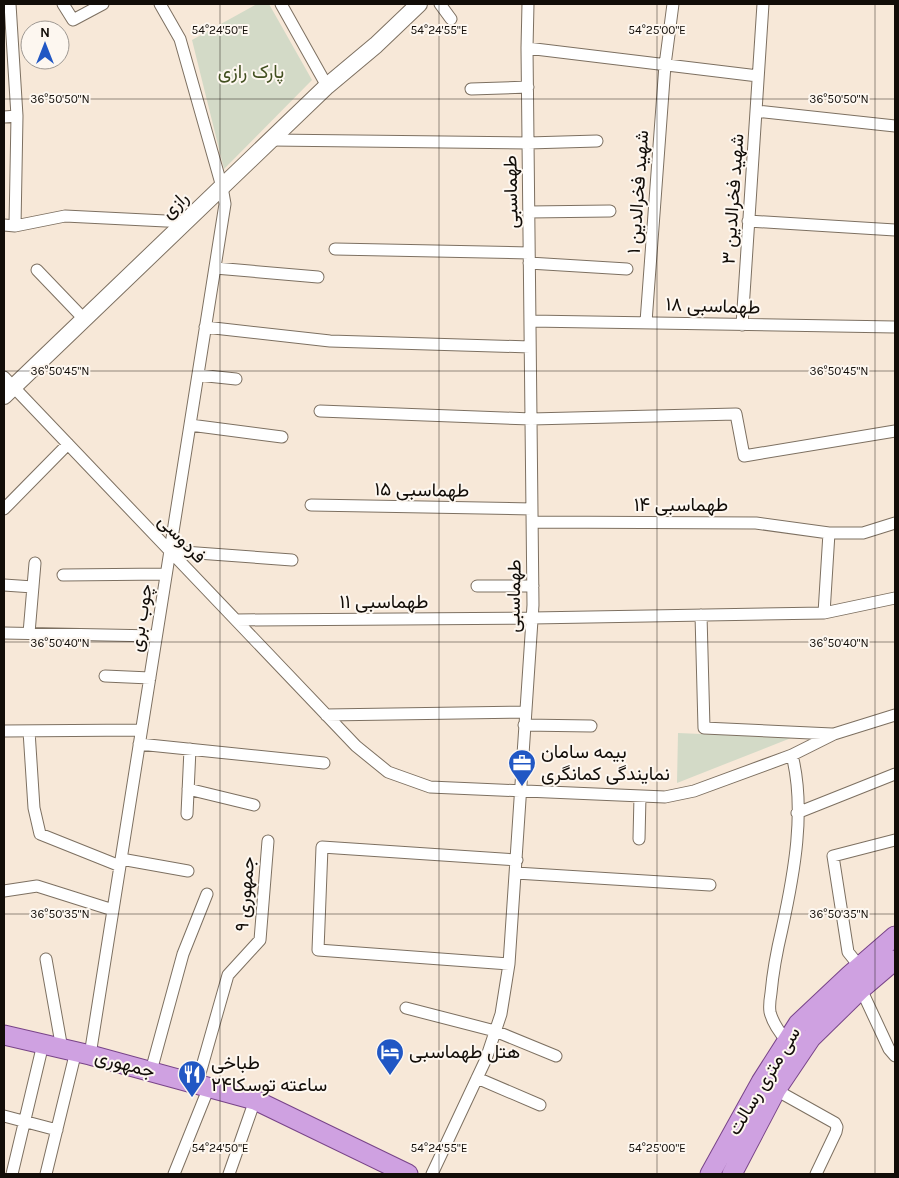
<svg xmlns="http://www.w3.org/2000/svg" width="899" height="1178" viewBox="0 0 899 1178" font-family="Karla,Vazirmatn,sans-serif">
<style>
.green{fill:#d3dac7}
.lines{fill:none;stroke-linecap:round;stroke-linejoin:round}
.minor-casing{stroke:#7d7061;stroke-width:13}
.secondary-casing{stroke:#7d7061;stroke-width:18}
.primary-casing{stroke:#784488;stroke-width:21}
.minor{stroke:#fff;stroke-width:11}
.secondary{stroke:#fff;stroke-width:16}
.primary{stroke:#cfa1e1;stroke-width:19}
.ticks{fill:none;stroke:#120d08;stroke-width:1;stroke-opacity:0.45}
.labels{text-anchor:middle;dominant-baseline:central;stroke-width:4;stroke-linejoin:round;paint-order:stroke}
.park-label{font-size:19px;fill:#425020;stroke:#fdf7f0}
.street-label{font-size:19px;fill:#120d08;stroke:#fdf7f0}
.poi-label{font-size:19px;fill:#120d08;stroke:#fdf7f0;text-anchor:start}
.ticks-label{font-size:12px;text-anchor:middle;fill:#120d08;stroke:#fdf7f0;stroke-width:4;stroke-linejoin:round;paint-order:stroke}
</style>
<rect width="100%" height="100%" fill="#f7e8d8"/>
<!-- green -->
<path class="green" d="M257,4h12l43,76 -88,89 -32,-129z
M678,733l113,5 -114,45z"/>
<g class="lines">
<!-- minor casing -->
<g class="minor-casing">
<path id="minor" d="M10,4l7,112 -2,110
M63,4l10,16 30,-16
M281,4l46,82
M440,4l11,15
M527,48l231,28
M471,89l57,-2
M756,111l139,15
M4,117l13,-1
M271,140l257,3 69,-2
M529,212l81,-1
M748,221l147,9
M4,225l11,1 50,-10 121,6
M335,249l194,4
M529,263l98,6
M215,268l103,9
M37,270l47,49
M530,321l365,6
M646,322l19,-257 8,-61
M742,325l21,-321
M205,327l125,14 200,6
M198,375l38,4
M4,377l352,369 32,26 42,15 235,10 29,-6 98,-36 42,-21 61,-19
M320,411l211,8 205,-5 8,42 151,-25
M190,425l92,12
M311,505l221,4
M4,509l64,-65
M532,522l224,1 73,10h34l32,-10
M170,551l122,9
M63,575l103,-1
M4,585l29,2
M477,586h56
M824,613l5,-80
M701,615l3,113 128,6
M236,620l296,-2 292,-5 71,-15
M4,633l152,3
M29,633l6,-70
M105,676l45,2
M326,715l199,-3
M524,725l67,1
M4,731l137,-1
M29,731l5,77 6,26 80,32
M139,744l185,19
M188,789l66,16
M797,813l98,-39
M187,814l3,-65
M639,839l1,-43
M121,859l67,12
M516,873l194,12
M4,891l33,-5 76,24
M46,959l16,90
M509,964l-191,-14 4,-103 195,13
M860,967l-12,-15 -15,-96 62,-16
M861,989l28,60 6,7
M406,1008l89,23 61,25
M787,1041c-8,-9 -14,-17 -17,-29 -1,-6 0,-13 1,-19 2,-22 6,-43 11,-64 12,-55 24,-119 10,-174
M90,1055l135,-851 -3,-17 -42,-148 -20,-35
M151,1071l32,-117 24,-60
M477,1078l63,27
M197,1084l31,-109 32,-35 8,-99
M776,1090l59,33 2,4 -1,5 -20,42
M4,1116l53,14
M12,1174l31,-130
M46,1174l30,-123
M174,1174l35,-87
M229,1174l26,-74
M432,1174l54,-115 15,-45 8,-50 24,-359 -6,-557 1,-44"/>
</g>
<!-- secondary casing -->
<g class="secondary-casing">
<path id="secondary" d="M4,396l323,-310 49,-41 43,-41"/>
</g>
<!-- primary casing -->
<g class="primary-casing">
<path id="primary" d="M4,1035l86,20 165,45 153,74
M710,1174l51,-92 37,-58 52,-49 45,-39
M732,1174l44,-84 35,-52 50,-49 34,-29"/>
</g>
<!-- minor -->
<use href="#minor" class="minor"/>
<!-- secondary -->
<use href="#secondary" class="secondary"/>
<!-- primary -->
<use href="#primary" class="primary"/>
</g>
<!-- ticks -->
<path class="ticks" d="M220,4v1170M439,4v1170M657,4v1170M875,4v1170M4,99h891M4,371h891M4,642h891M4,914h891"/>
<!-- icons -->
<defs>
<g id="office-pin" transform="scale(1.4375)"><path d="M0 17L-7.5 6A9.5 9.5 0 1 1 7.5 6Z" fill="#2157c4" stroke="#fdf7f0"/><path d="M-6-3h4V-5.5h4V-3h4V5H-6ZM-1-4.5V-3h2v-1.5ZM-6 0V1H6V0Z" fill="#fff"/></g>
<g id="hotel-pin" transform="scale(1.4375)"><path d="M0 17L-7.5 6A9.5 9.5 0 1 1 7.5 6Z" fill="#2157c4" stroke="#fdf7f0"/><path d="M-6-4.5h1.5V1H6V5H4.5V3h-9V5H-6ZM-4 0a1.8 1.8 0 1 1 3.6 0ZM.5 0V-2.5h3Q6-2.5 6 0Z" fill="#fff"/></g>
<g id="restaurant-pin" transform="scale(1.4375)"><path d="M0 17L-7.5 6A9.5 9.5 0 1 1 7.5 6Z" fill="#2157c4" stroke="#fdf7f0"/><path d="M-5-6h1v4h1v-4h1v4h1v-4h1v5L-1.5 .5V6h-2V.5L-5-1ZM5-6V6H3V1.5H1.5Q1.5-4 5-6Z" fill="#fff"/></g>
</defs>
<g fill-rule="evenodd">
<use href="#office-pin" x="522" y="763"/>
<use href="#hotel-pin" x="390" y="1052"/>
<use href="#restaurant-pin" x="192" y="1074"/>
</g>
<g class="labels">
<!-- park labels -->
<g class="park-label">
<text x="251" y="72">پارک رازی</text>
</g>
<!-- street labels -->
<g class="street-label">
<text transform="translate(511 192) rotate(-91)">طهماسبی</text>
<text transform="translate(638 192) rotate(-86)">۱ شهید فخرالدین</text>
<text transform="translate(733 199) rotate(-86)">۳ شهید فخرالدین</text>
<text transform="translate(175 205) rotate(-44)">رازی</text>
<text transform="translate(713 306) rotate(2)">۱۸ طهماسبی</text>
<text transform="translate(422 490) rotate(1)">۱۵ طهماسبی</text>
<text x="681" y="505">۱۴ طهماسبی</text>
<text transform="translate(182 539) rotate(46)">فردوسی</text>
<text transform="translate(514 596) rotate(-89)">طهماسبی</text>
<text x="384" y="602">۱۱ طهماسبی</text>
<text transform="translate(141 618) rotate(-81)">چوب بری</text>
<text transform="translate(245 894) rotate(-85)">۹ جمهوری</text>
<text transform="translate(125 1064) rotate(15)">جمهوری</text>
<text transform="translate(764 1081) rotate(-59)">سی متری رسالت</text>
</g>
<!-- poi labels -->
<g class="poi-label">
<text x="541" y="752">بیمه سامان<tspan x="541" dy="22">نمایندگی کمانگری</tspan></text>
<text x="409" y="1052">هتل طهماسبی</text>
<text x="211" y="1063">طباخی<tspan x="211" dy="22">۲۴ساعته توسکا</tspan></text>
</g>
</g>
<g class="ticks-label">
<text x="220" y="34">54°24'50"E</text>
<text x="439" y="34">54°24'55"E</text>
<text x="657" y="34">54°25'00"E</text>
<text x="60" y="103">36°50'50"N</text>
<text x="839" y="103">36°50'50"N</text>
<text x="60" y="375">36°50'45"N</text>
<text x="839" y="375">36°50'45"N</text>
<text x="60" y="647">36°50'40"N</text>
<text x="839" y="647">36°50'40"N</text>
<text x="60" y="918">36°50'35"N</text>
<text x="839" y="918">36°50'35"N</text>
<text x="220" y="1152">54°24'50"E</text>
<text x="439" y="1152">54°24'55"E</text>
<text x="657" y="1152">54°25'00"E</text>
</g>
<!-- border -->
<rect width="899" height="1178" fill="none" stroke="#120d08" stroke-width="10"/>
<!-- north arrow -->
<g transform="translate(45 45)"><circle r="24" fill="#fdf7f0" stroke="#9f9993"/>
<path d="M0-4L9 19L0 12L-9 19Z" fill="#2157c4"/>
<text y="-8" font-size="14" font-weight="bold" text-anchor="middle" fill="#120d08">N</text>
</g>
</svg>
